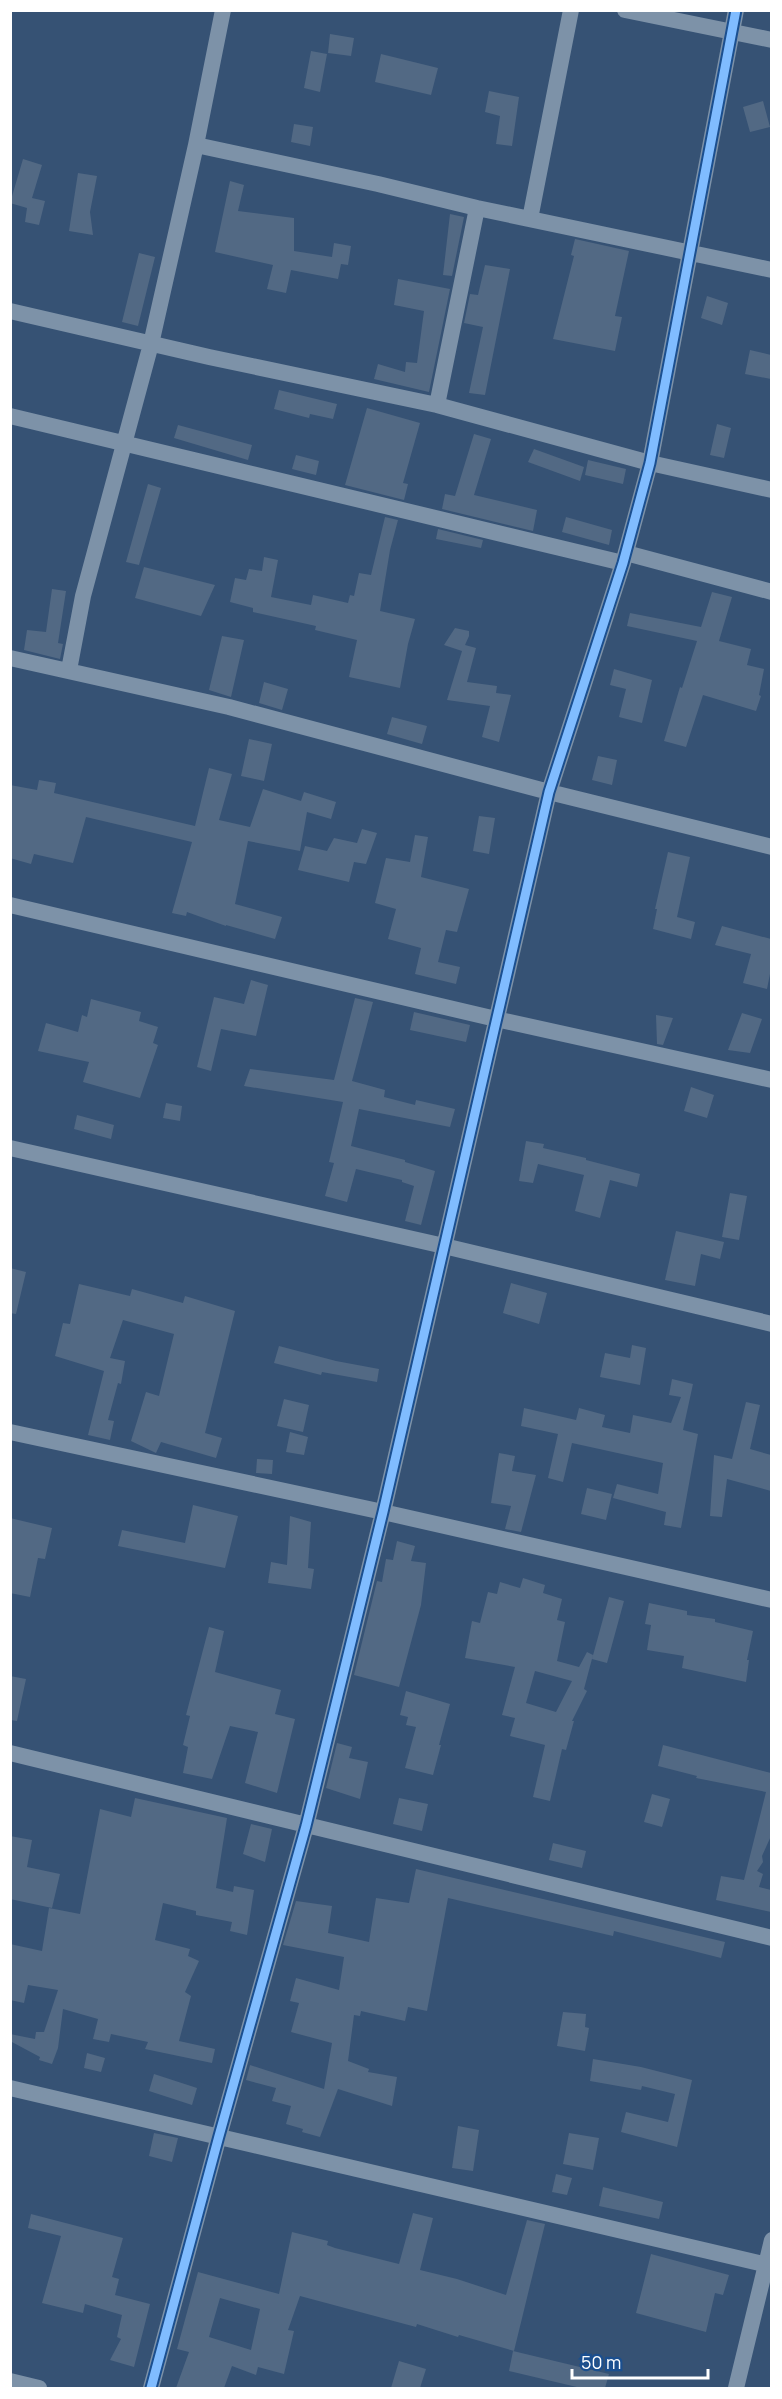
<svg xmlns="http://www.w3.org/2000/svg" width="782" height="2399" viewBox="0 0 782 2399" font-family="Manrope,sans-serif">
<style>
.building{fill:#526984;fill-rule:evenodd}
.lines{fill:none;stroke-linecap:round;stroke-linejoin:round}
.minor{stroke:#7d92a8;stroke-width:16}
.cycleway-casing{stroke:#1b4f8f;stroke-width:13}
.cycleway{stroke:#80bcff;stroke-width:9}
</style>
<rect width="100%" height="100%" fill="#365274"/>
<!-- building -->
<path class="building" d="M330,34l24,4 -3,18 -23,-3z
M311,51l16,3 -7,38 -16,-4z
M381,54l57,14 -7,27 -56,-13z
M489,91l30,6 -7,49 -16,-2 4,-28 -15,-4z
M763,101l7,26 -20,5 -7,-25z
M294,124l19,3 -3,19 -19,-4z
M23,159l19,6 -10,33 13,3 -6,24 -14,-3 2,-14 -17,-5z
M78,173l19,3 -7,36 3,23 -24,-4z
M230,181l14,4 -6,26 56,7v33l38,6 2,-14 17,3 -3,19 -7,-1 -3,15 -47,-9 -5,23 -19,-4 6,-24 -58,-13z
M450,214l14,3 -12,59 -9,-1z
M575,239l54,12 -14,65 7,1 -7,34 -62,-12 21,-83 -3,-1z
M139,253l16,4 -17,69 -16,-4z
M485,265l25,4 -25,126 -16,-2 14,-66 -19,-4 6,-29 8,1z
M398,279l52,10 -21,103 -55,-13 4,-15 27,8 1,-10 11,1 7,-52 -30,-6z
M707,296l21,7 -6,22 -21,-7z
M750,350l21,5v24l-26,-5z
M279,390l58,14 -4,15 -23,-5 -1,4 -35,-9z
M367,408l53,15 -17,60 5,1 -4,16 -59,-15z
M717,424l14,4 -7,30 -14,-3z
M178,425l74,20 -4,15 -74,-22z
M474,434l17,5 -17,56 63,15 -4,21 -91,-22 3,-15 10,2z
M534,449l50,18 -4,14 -52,-19z
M296,455l23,6 -3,14 -24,-6z
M588,460l38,9 -3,15 -38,-9z
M148,484l13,4 -22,77 -13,-3z
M385,517l13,3 -8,30 -10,61 35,8 -7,25 -8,44 -51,-11 8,-37 -42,-10 1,-4 -63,-14v-4l-23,-6 5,-24 11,2 3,-11 13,2 2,-14 14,3 -7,37 40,8 2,-10 35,8 2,-8 4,1 5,-23 12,2z
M566,517l46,13 -3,15 -47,-13z
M438,529l45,11 -2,8 -45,-9z
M144,567l71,18 -14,31 -66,-18z
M52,589l14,2 -8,52 5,1 -3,15 -36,-9 3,-20 19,2z
M712,592l20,5 -13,44 32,8 -4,16 17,4 -5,26 2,1 -5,15 -53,-16 -17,52 -22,-6 16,-54 2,1 15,-47 -70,-15 3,-13 71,14z
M455,628l14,3v5l-4,9 11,3 -9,34 30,4 -1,7 15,2 -12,47 -17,-5 8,-31 -43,-6 15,-49 -18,-6z
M222,636l22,4 -13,57 -22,-7z
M614,669l38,11 -10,43 -23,-6 7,-28 -16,-4z
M264,682l24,7 -6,21 -23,-7z
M392,717l35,9 -5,18 -35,-10z
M249,739l23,5 -8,37 -23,-5z
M598,756l19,4 -5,25 -20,-5z
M209,768l23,6 -13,46 31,7 13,-38 38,12 3,-9 32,10 -5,17 -24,-7 -7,39 -52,-10 -13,63 47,13 -7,22 -49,-14v1l-39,-14 -1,4 -14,-3 20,-71 -106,-25 -13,46 -39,-9 -3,10 -21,-6v-73l27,5 2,-10 17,3 -2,10 141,33z
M479,816l16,2 -6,36 -16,-3z
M362,829l15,4 -11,31 -12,-2 -5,20 -51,-12 7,-24 22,5 7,-13 23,5z
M415,835l13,2 -7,40 48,12 -12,43 -11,-2 -8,32 22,5 -4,17 -41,-10 6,-26 -33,-9 8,-30 -21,-6 11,-45 24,4z
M668,852l22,5 -13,60 18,5 -4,17 -38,-10 4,-20h-2z
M722,926l49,13v30l-4,20 -24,-6 8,-29 -36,-9z
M251,980l17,5 -12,51 -35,-7 -10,42 -14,-4 17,-70 30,7z
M355,998l18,4 -21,79 33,9 -1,7 31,8 1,-5 39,9 -5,18 -91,-18 -8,37 54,14v2l30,9 -14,54 -16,-4 9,-35 -12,-4v-2l-46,-11 -9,33 -22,-6 9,-33 -5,-1 14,-60 -99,-16 6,-17 84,11z
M91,999l50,13 -2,9 19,6 -5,16 5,2 -18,53 -57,-16 6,-20 -51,-11 8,-28 32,9 4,-17 5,2z
M414,1012l56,13 -4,17 -56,-12z
M742,1013l20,6 -12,34 -22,-3z
M656,1015l17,3 -10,27 -6,-1z
M691,1087l23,8 -7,23 -23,-7z
M166,1103l16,3 -2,15 -17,-3z
M77,1115l37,10 -3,14 -37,-10z
M526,1141l18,3 -1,4 43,10v2l54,14 -3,13 -27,-7 -10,38 -25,-7 9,-36 -46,-11 -5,19 -14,-2z
M730,1193l17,3 -8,44 -17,-3z
M676,1231l48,11 -4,17 -19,-5 -6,32 -30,-6z
M10,1268l16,4 -10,42 -6,-1z
M511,1283l36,10 -8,31 -36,-11z
M79,1284l51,12 2,-7 51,14 2,-7 50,15 -30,122 17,5 -6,20 -55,-16 -5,11 -25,-12 15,-49 13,4 15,-62 -51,-14 -13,38 15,3 -4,23 -3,-1 -10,37 6,1 -4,19 -22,-5 16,-64 -49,-15 8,-33 7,1z
M632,1345l14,3 -6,37 -40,-8 5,-24 25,5z
M279,1346l57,15 43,8 -2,13 -55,-10 -1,3 -47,-12z
M672,1379l21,5 -10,46 15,4 -17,94 -17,-3 2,-13 -53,-14 4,-14 41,10 5,-31 -91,-20 -9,39 -15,-4 10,-44 -37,-8 3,-18 52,12 3,-12 26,7 -3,12 28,6 3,-18 38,8 10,-26 -12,-2z
M284,1399l25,6 -6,27 -26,-6z
M746,1402l14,3 -10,44 21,6v36l-44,-12 -5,38 -12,-1 4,-61 18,4z
M290,1432l18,5 -4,18 -18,-3z
M499,1453l16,3 -3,15 24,4 -15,57 -16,-3 6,-23 -20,-3z
M257,1459l16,1 -1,14 -16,-1z
M587,1488l25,6 -6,26 -25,-6z
M193,1505l45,11 -13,52 -107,-22 4,-16 63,13z
M290,1516l21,6 -3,46 6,1 -3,20 -43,-6 3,-21 16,3z
M10,1518l42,10 -7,31 -7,-1 -8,39 -20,-4z
M397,1541l18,5 -4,15 15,2 -5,42 -22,82 -45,-12 23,-94 5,1 4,-23 7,1z
M523,1578l22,7 -2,8 19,6 -5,21 8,2 -8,39 22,6 8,-15 6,3 -9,34 3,2 -15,30h2l-8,29 -4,-1 -12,52 -17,-4 12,-52 -35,-9 5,-18 -13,-3 13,-48 -50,-9 7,-37 8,2 8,-31 9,2 3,-12 20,6zM535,1671l37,10 -16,31 -30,-9z
M609,1597l15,4 -17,62 -15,-4z
M649,1603l38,8v4l28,4v3l38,9 -6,29h2l-3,22 -64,-14 2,-12 -37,-6 4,-25 -6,-1z
M209,1627l15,4 -9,41 66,18 -6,24 20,5 -18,74 -32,-10 13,-51 -28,-6 -18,53 -29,-6 5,-26 -5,-2 7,-29 -4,-1z
M10,1676l16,3 -9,42 -7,-1z
M406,1691l44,13 -11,41h2l-8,30 -28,-7 11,-41 -10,-2 2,-8 -8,-2z
M337,1743l15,4 -3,11 19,4 -8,37 -34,-11z
M663,1745l108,28v63l-9,20 1,6 -6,9 6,3 -4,13 12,3v22l-55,-12 5,-24 23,4 22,-88 -70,-14 1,-2 -39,-10z
M652,1794l18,5 -8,28 -18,-5z
M135,1798l92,20 -11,70 17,4 1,-6 20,4 -7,45 -17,-4 2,-9 -36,-7v-4l-33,-8 -8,37 35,9 -2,7 11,5 -14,31 6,4 -12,45 36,8 -3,14 -67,-14 3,-7 -37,-8 -2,8 -16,-3 5,-20 -35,-10 -5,39 -6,16 -13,-4 1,-3 -30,-16v-7l25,5 1,-7h8l14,-42 -30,-5 -4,18 -14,-3v-56l32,7 7,-43 31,6 20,-105 31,8z
M399,1798l29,6 -6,27 -29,-7z
M251,1824l21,5 -7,33 -22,-8z
M10,1836l22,4 -5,27 33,7 -8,34 -42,-9z
M553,1843l33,8 -4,17 -33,-8z
M416,1869l309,73 -4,16 -107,-27 -1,5 -165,-38 -21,113 -19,-4 -3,14 -44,-10 -1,5 -6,-1 -6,46 21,8 -1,3 29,5 -5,29 -54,-17 -18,48 -18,-5 1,-3 -17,-5 5,-18 -19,-5 4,-13 -30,-8 4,-15 74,24 8,-46 -41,-11 8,-29 -9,-2 6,-23 43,12 5,-33 -61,-12 13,-44 36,5 -4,27 41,9 7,-44 33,5z
M563,2012l23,2 -1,13 4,1 -4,23 -28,-5z
M87,2053l18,5 -4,14 -17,-4z
M593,2059l48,8 51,13 -15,67 -56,-15 5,-20 42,10 7,-28 -33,-8 -1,4 -51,-9z
M154,2074l43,14 -5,17 -43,-14z
M458,2126l21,4 -6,41 -21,-3z
M154,2133l24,5 -6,24 -23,-6z
M569,2133l30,5 -6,32 -30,-6z
M556,2174l16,4 -5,17 -15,-3z
M603,2187l60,15 -4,17 -60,-13z
M413,2213l20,5 -13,52 37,9 49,16 21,-75 18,4 -31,127 -55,-16 -1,2 -41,-13 -1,3 -116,-31 -12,34 6,1 -10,43 -26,-7 -2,8 -24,-9 -8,22h-48l13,-36 -12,-3 21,-77 81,22 13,-62 36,9 -1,4 8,3 64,16zM220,2298l40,11 -9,41 -42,-13z
M31,2214l92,24 -11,39 7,2 -4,16 35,9 -16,63 -24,-7 11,-21 -4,-2 5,-22 -37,-11 -2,9 -41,-10 19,-67 -33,-8z
M651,2254l78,21 -6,20 -8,-2 -9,39 -70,-19z
M513,2351l96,23 -4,14h-24l-72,-17z
M399,2361l27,8 -6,19h-29z"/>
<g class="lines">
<!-- minor -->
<path class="minor" d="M625,10l147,30
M196,145l182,39 99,24 295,62
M530,219l41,-209
M10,311l199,46 228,48 213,58 122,27
M437,405l40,-197
M10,416l613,147
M626,553l146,39
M10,658l219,49 320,85 223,55
M69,670l14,-74 68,-252 45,-199 27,-135
M10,905l486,114 276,61
M10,1148l434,98 328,78
M10,1432l373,80 389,88
M10,1753l762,185
M10,2088l762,178
M10,2381l29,7
M151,2388l68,-252 87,-310 77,-314 166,-720 74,-229 27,-100 86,-453
M736,2388l36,-148"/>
<!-- cycleway casing -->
<g class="cycleway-casing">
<path id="cycleway" d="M151,2388l68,-252 87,-310 77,-314 166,-720 74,-229 27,-100 86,-453"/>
</g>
<!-- cycleway -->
<use href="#cycleway" class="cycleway"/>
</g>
<!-- border -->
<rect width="782" height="2399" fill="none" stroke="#ffffff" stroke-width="24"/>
<!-- scale -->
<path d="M572 2369v9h136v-9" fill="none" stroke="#ffffff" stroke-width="3"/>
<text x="581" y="2369" font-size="18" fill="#ffffff" stroke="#1b4f8f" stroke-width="4.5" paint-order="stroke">50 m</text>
</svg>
